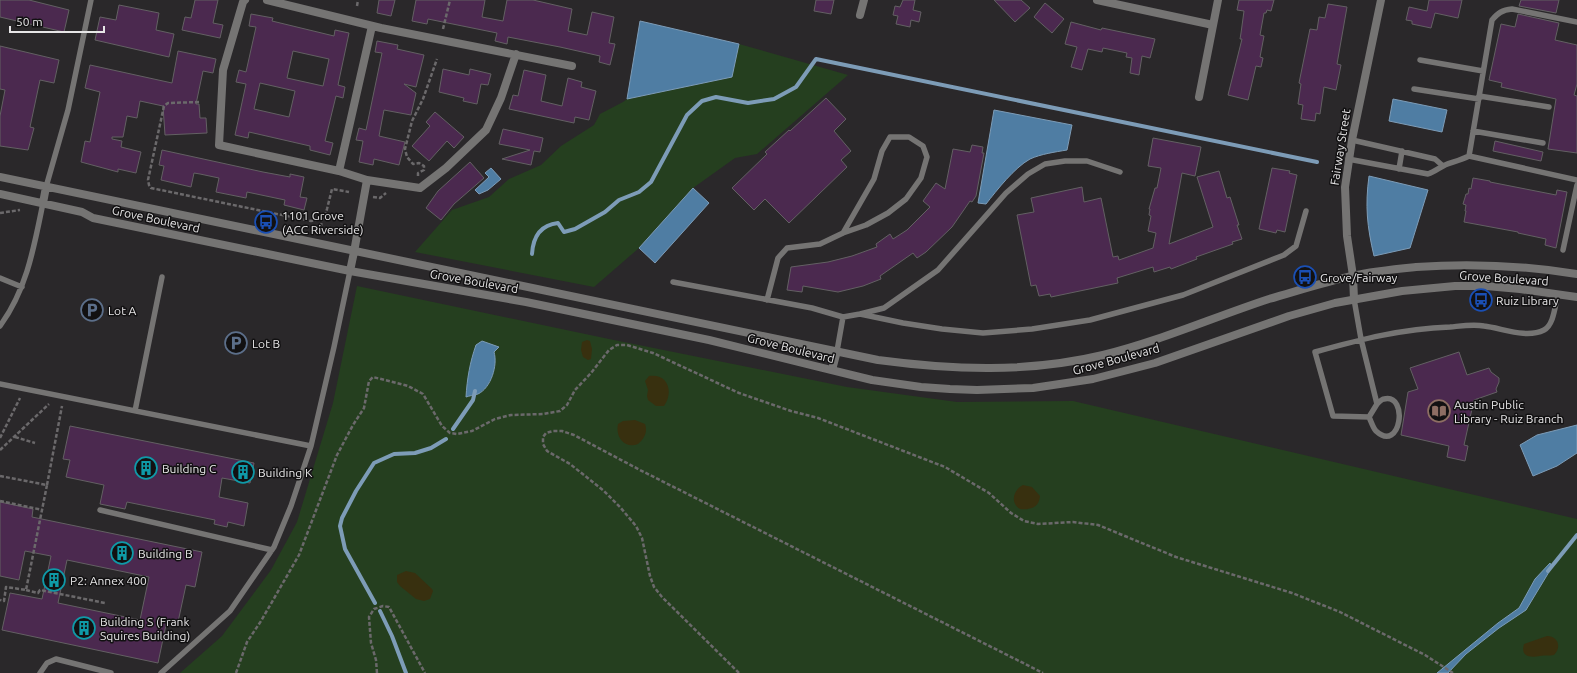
<svg xmlns="http://www.w3.org/2000/svg" width="1577" height="673" viewBox="0 0 1577 673" font-family="Ubuntu,sans-serif">
<style>
.green{fill:#253f1f}
.sand{fill:#38300f}
.water{fill:#4f7da3;stroke:#7d9cb7}
.lines{fill:none;stroke-linecap:round;stroke-linejoin:round}
.stream{stroke:#7d9cb7;stroke-width:4}
.building{fill:#4b294f;stroke:#636063;fill-rule:evenodd}
.path{stroke:#6b696b;stroke-width:2.5;stroke-dasharray:4 2;stroke-linecap:butt}
.service{stroke:#757473;stroke-width:5.5}
.minor{stroke:#757473;stroke-width:8}
.tertiary{stroke:#757473;stroke-width:8}
.labels{text-anchor:middle;dominant-baseline:central;stroke-width:3;stroke-linejoin:round;paint-order:stroke}
.street-label{font-size:12px;fill:#e7e6e7;stroke:#121112}
.poi-label{font-size:12px;fill:#e7e6e7;stroke:#121112;text-anchor:start}
</style>
<rect width="100%" height="100%" fill="#2a282a"/>
<!-- green -->
<path class="green" d="M739,44l109,31 -91,79 -22,4 -42,30 -54,60 -45,39 -179,-35 37,-42 37,-13 20,-18 32,-14 20,-19 33,-21 6,-11 23,-12 4,-3 105,-22z
M357,286l252,53 238,48 110,15 116,-1 504,118v154h-1397l42,-37 49,-66 26,-48 36,-119z"/>
<!-- sand -->
<path class="sand" d="M587,340l3,1 2,8 -1,10 -3,1 -5,-3 -2,-7 1,-8z
M649,376c19,-3 25,16 15,30h-8l-8,-6 -1,-4 1,-6 -3,-9z
M635,420l10,4c3,8 -1,15 -7,20 -13,5 -23,-7 -20,-20l5,-3z
M1023,485l9,2 8,9c-1,12 -10,14 -20,13 -10,-6 -7,-19 3,-24z
M406,571l9,2 17,16 1,2 -3,8 -6,2 -8,-2 -16,-13 -3,-4v-7z
M1547,636c11,0 15,11 7,19 -5,1 -9,0 -14,1 -9,2 -20,1 -16,-12z"/>
<!-- water -->
<path class="water" d="M640,21l99,23 -7,33 -105,22z
M1393,99l54,11 -5,22 -53,-11z
M994,110l78,15 -5,25c-12,2 -26,4 -37,9 -16,9 -33,31 -44,45l-8,-1z
M491,168l10,11 -13,11 -9,4 -4,-4 14,-13 -4,-4z
M1369,176l59,14 -18,58 -36,8c-7,-30 -9,-50 -5,-80z
M693,188l16,15 -54,60 -16,-15z
M482,341l17,6 -5,5c4,13 -3,36 -16,42 -4,1 -9,2 -12,3 1,-18 4,-35 10,-52z
M1577,425v28l-20,13 -24,10 -13,-31 17,-10z
M1550,563l2,4 -26,43 -27,18 -33,26 -18,19h-11l61,-50 21,-15 16,-29z"/>
<g class="lines">
<!-- stream -->
<path class="stream" d="M532,254c1,-16 8,-29 26,-31l6,9 11,-3 30,-17 14,-12 20,-8 12,-10 36,-67 15,-14 14,-4 32,6 26,-4 22,-12 20,-28 501,103
M453,429l20,-29 2,-9
M1548,571l29,-36
M375,603l-30,-54 -5,-23 2,-8 14,-27 18,-28 20,-9 21,-1 16,-5 15,-9
M380,611l12,25 14,37"/>
</g>
<!-- building -->
<path class="building" d="M0,0h29l40,10 -5,22 -64,-15z
M195,0h23l-5,23 10,2 -3,13 -38,-8 3,-13 6,1z
M379,0h16l-4,16 -14,-3z
M416,0h69l-3,17 21,4 4,-21h26l39,9 -4,22 19,4 5,-23 22,5 -5,26 6,1 -5,21 -11,-3 1,-6 -40,-9 -52,-10 -1,7 -12,-3 2,-8 -69,-14 -1,5 -15,-3z
M816,0h18l-3,14 -17,-3z
M903,0h12l-2,10 8,2 -2,10 -8,-2 -1,7 -14,-3 2,-8 -5,-1 2,-9 5,1z
M994,0h27l9,8 -15,14z
M1239,0h35l-3,11 -4,-1 -1,3h-2l-4,22 4,1 -4,21 3,1 -2,9 -5,-1 -8,34 -20,-5 14,-56h-2l1,-6 3,-22 -7,-1z
M1429,0h33l-4,18 -23,-5 -4,15 -19,-4v-3l-6,-1 3,-13 18,4z
M1521,0h38l-3,13 -37,-7z
M1045,3l19,16 -12,14 -18,-16z
M1328,4l19,3 -10,57 4,1 -5,25 -12,-3 -4,27 -4,-1 -1,8 -14,-2 2,-14 -5,-1 3,-20 -2,-1 11,-54 7,1 2,-13 6,1z
M119,5l40,8 -3,17 18,4 -5,23 -74,-17 5,-23 16,3z
M251,14l22,4 -1,3 62,15 1,-6 14,3 -11,52 7,2 -2,11 -7,-2 -11,45 8,2 -3,12 -20,-5v-4l-61,-14 -1,6 -13,-3 11,-51 -10,-2 3,-12 7,2 10,-45 -7,-1zM293,51l36,8 -6,27 -36,-8zM260,83l35,8 -6,26 -35,-8z
M1518,14l41,9 -4,17 22,5v39l-3,11 3,1v57l-29,-4 8,-50 -55,-12 1,-4 -13,-3 12,-56 14,3z
M1071,22l30,8 1,-2 53,11 -5,19 -8,-2 -3,19 -9,-2 2,-15 -6,-1 1,-4 -24,-5 -1,4 -14,-3 -6,21 -11,-3 6,-20 -12,-3z
M377,41l21,4 -1,4 27,6 -8,32 -12,-3 12,9 -5,22 -27,-5 -5,26 26,6 -6,23 -25,-6 -1,6 -14,-3 4,-21 -7,-1 3,-12 7,2 16,-77 -7,-1z
M0,46l59,14 -5,23 -14,-3 -10,47 4,1 -6,22 -28,-4v-30l5,-26 -5,-1z
M178,51l38,8 -3,14 -10,-2 -7,33h3l1,14h6l1,15 -42,2 -2,-29 -23,-5 -3,17 -10,-2 -4,21h-11v2l10,2 -1,6 20,5 -5,21 -18,-4v3l-37,-10 4,-21 5,1 10,-50 -15,-4 5,-23 82,18z
M443,69l26,6 1,-6 21,5 -3,11 -7,-1 -4,20 -14,-3 1,-3 -25,-6z
M524,70l22,5 -5,26 21,5 6,-28 14,4 -1,5 15,4 -7,29 -14,-3 -1,6 -65,-14 4,-14 5,1z
M826,98l20,21 -12,12 17,20 -10,9 6,7 -58,56 -24,-24 -11,11 -22,-22 35,-34 -2,-2 24,-22 1,1z
M435,112l29,25 -10,11 -7,-7 -18,20 -17,-15 18,-20 -4,-4z
M503,129l40,9 -3,14 -6,-1 -3,14 -29,-6 28,-9 -31,-6z
M1153,138l48,9 -6,29 -13,-3 -13,71 44,-17 -16,-50 22,-6 8,27 3,-1 9,28h-2l5,14 -10,3 1,2 -37,13 1,2 -26,10 -1,-2 -16,5 -1,-5 -36,11 1,5 -67,14 -1,-3 -11,2 -3,-11 -5,1 -14,-71 17,-3 -3,-14 51,-11 2,15 17,-4 12,59 5,-1 1,4 34,-12 3,-15 -8,-2 3,-15 -2,-1 1,-6h-1l6,-21h2l4,-20 -13,-2z
M1495,141l48,11 -2,9 -48,-10z
M972,145l11,2 -1,6h2l-8,43 -4,6 -2,-1 -18,26 -26,25 -9,6 -4,-5 -33,23 1,3 -18,7 -25,6 -35,-6 -1,6 -15,-2 4,-23 37,-5 24,-6 25,-9 -1,-3 14,-10 3,5 14,-9 23,-23 -7,-6 13,-18 9,6 8,-40 17,3z
M162,150l101,22 27,5v-3l14,3 -4,20 7,1 -3,12 -20,-5 1,-5 -38,-8 -1,6 -30,-6 3,-14 -19,-4 -6,-1 -3,14 -30,-7 3,-14 -5,-1z
M470,162l14,16 -30,26 -13,16 -15,-12 12,-17z
M1272,168l18,3 -1,2 8,2 -12,57 -8,-2 -1,3 -17,-4z
M1473,178l17,3v1l66,13 1,-5 10,2 -11,56 -11,-3 1,-6 -28,-6v-1l-54,-10 2,-11h-1l1,-6 -3,-1 3,-10h2l1,-6 2,1z
M1459,352l8,23 22,-7 2,4 8,6v4l-3,7 1,3 -23,8 -10,45 4,1 -3,15 -18,-4 2,-11 -48,-11 7,-43 10,-3 -8,-21z
M70,426l184,37 -4,20 -28,-5 -3,19 29,6 -4,23 -16,-4 -1,5 -13,-3 1,-4 -88,-18 -2,7 -25,-5 4,-19 -38,-8 4,-17 -7,-1z
M0,502l33,7 -1,8 170,35 -7,35 -9,-2 -8,37 -11,-2 -9,43 -156,-33 8,-37 32,6 9,-43 -26,-5 -6,29 -19,-4zM67,560l82,17 -9,43 -82,-17z"/>
<g class="lines">
<!-- path -->
<path class="path" d="M357,6l1,-6
M443,29l7,-29
M199,102l-31,1 -4,3 -16,74 1,5 2,3 160,33 11,-2
M418,176v-3l6,-3v-4l-5,-3 -6,1 -6,-7 -2,-8 7,-28 11,-22 14,-40
M373,197l7,1 6,-5
M0,213l20,-3
M320,233l2,-14 3,-3 2,-7 5,-20 17,3
M15,437l20,6
M0,438l20,-40
M0,450l49,-46
M0,476l47,9 -21,105 -20,-3 -2,14 -4,-1
M47,485l15,-79
M0,501l43,9
M26,590l12,3 2,-3 65,13
M236,673l11,-31 14,-21 38,-66 38,-100 16,-30 11,-17 5,-27 4,-4 35,9 15,8 19,32 8,7 7,1 15,-3 23,-12 16,-4 32,-1 17,-3 7,-6 8,-15 16,-17 18,-23 8,-5h10l26,8 86,40 52,18 27,7 127,49 44,26 22,20 13,8 14,3 35,-2 25,3 78,32 116,36 48,19 85,43 28,18
M377,673l-1,-13 -5,-17 -2,-26 5,-8 9,-3 6,1 36,66
M739,673l-77,-76 -8,-10 -4,-11 -8,-38 -6,-12 -16,-19 -16,-16 -34,-27 -23,-13 -4,-7v-7l3,-4 7,-2h9l12,4 66,35 403,203"/>
<!-- service -->
<path class="service" d="M1420,60l63,11
M1414,89l65,10
M1479,96l70,11
M1473,131l70,12
M1352,140l83,19 8,7
M1469,156l23,-136c6,-7 10,-10 20,-11l65,13
M1348,159l80,15c6,-2 11,-6 17,-9 8,-3 16,-5 24,-9l108,24
M1399,169l3,-18
M46,187l22,-77 23,-110
M1563,250l14,-65
M0,278l22,9
M673,282l139,26 31,9
M1354,299l7,40 16,65 -8,13c2,4 4,11 7,14 25,23 33,-38 8,-32 -2,0 -5,3 -7,5
M767,300l11,-42 9,-10 33,-4 23,-11 23,-8 22,-12 18,-14 15,-21 6,-21 -4,-11 -14,-9h-19l-8,14 -8,28 -31,54
M860,314l43,9 39,6 41,4 49,-4 58,-9 93,-25 101,-40 12,-9 10,-35
M0,326c27,-37 34,-79 43,-123
M837,351l6,-34 17,-3 24,-6 54,-38 68,-77 22,-19 17,-10 20,-3h22l33,11
M0,384l311,62
M135,411l27,-134
M1369,417l-36,-1 -18,-64c47,-13 86,-23 135,-25 11,-1 23,-3 34,-1 18,2 42,13 60,4 10,-5 11,-25 14,-36
M100,510l172,40
M40,673l7,-10 9,-4 55,14
M161,673l69,-62 44,-64 17,-41 20,-60 23,-99 16,-76"/>
<!-- minor -->
<path class="minor" d="M245,0l-2,2 -20,68 -4,75 120,26 28,9 -13,72
M267,0l114,28 191,38
M1097,0l116,25
M860,15l4,-15
M1199,97l19,-97
M339,171l33,-145
M367,180l53,8 26,-20 40,-38 15,-32 15,-44
M1354,299l-1,-23 -6,-40 -2,-49 7,-47 29,-140"/>
<!-- tertiary -->
<path class="tertiary" d="M0,177l878,183c75,10 150,13 225,-5 57,-14 111,-38 166,-56 28,-8 55,-17 83,-23 21,-5 43,-7 64,-9 56,-4 105,-2 161,7
M0,194l82,18 11,6 257,53 176,31 183,38 163,40 49,7 29,2 27,1 56,-2 60,-9 62,-16 134,-47 46,-13 67,-12 53,-5h31l34,3 57,8
M43,203l3,-16
M350,271l4,-19
M832,370l5,-19"/>
</g>
<!-- icons -->
<defs>
<g id="bus-ring" transform="scale(1.15)"><circle r="9.5" fill="#121112" stroke="#1a4fb4" stroke-width="1.5"/><path d="M-5-6H5V4H4V6H2V4H-2V6H-4V4H-5ZM-3.5-4V0h7V-4ZM-3.5 1.2v1.5H-2V1.2ZM2 1.2v1.5H3.5V1.2Z" fill="#1a4fb4"/></g>
<g id="parking-ring" transform="scale(1.15)"><circle r="9.5" fill="#121112" stroke="#5c6f8a" stroke-width="1.5"/><path d="M-3.5-5.5H1a3.5 3.5 0 0 1 0 7H-1V5.5H-3.5ZM-1-3.4V-.6H.8a1.4 1.4 0 0 0 0-2.8Z" fill="#5c6f8a"/></g>
<g id="library-ring" transform="scale(1.15)"><circle r="9.5" fill="#121112" stroke="#8d6e63" stroke-width="1.5"/><path d="M-6-4Q-3-5.5-.7-3.5V5Q-3 3-6 4ZM6-4Q3-5.5 .7-3.5V5Q3 3 6 4Z" fill="#8d6e63"/></g>
<g id="building-ring" transform="scale(1.15)"><circle r="9.5" fill="#121112" stroke="#0f9aa8" stroke-width="1.5"/><path d="M-4-6H4V6H1V3H-1V6H-4ZM-2.5-4.3h1.7v1.8h-1.7ZM.8-4.3h1.7v1.8H.8ZM-2.5-1h1.7V.8h-1.7ZM.8-1h1.7V.8H.8Z" fill="#0f9aa8"/></g>
</defs>
<g fill-rule="evenodd">
<use href="#bus-ring" x="266" y="222"/>
<use href="#bus-ring" x="1305" y="277"/>
<use href="#bus-ring" x="1481" y="300"/>
<use href="#parking-ring" x="92" y="310"/>
<use href="#parking-ring" x="236" y="343"/>
<use href="#library-ring" x="1439" y="411"/>
<use href="#building-ring" x="146" y="468"/>
<use href="#building-ring" x="243" y="472"/>
<use href="#building-ring" x="122" y="553"/>
<use href="#building-ring" x="54" y="580"/>
<use href="#building-ring" x="84" y="628"/>
</g>
<g class="labels">
<!-- street labels -->
<g class="street-label">
<text transform="translate(1340 147) rotate(-81)">Fairway Street</text>
<text transform="translate(156 219) rotate(12)">Grove Boulevard</text>
<text transform="translate(1504 278) rotate(4)">Grove Boulevard</text>
<text transform="translate(474 281) rotate(10)">Grove Boulevard</text>
<text transform="translate(791 348) rotate(14)">Grove Boulevard</text>
<text transform="translate(1116 359) rotate(-15)">Grove Boulevard</text>
</g>
<!-- poi labels -->
<g class="poi-label">
<text x="282" y="215">1101 Grove<tspan x="282" dy="14">(ACC Riverside)</tspan></text>
<text x="1320" y="277">Grove/Fairway</text>
<text x="1496" y="300">Ruiz Library</text>
<text x="108" y="310">Lot A</text>
<text x="252" y="343">Lot B</text>
<text x="1454" y="404">Austin Public<tspan x="1454" dy="14">Library - Ruiz Branch</tspan></text>
<text x="162" y="468">Building C</text>
<text x="258" y="472">Building K</text>
<text x="138" y="553">Building B</text>
<text x="70" y="580">P2: Annex 400</text>
<text x="100" y="621">Building S (Frank<tspan x="100" dy="14">Squires Building)</tspan></text>
</g>
</g>
<!-- scale -->
<path d="M10 26v6h94v-6" fill="none" stroke="#e7e6e7" stroke-width="2"/>
<text x="16" y="26" font-size="12" fill="#e7e6e7" stroke="#121112" stroke-width="3" paint-order="stroke">50 m</text>
</svg>
